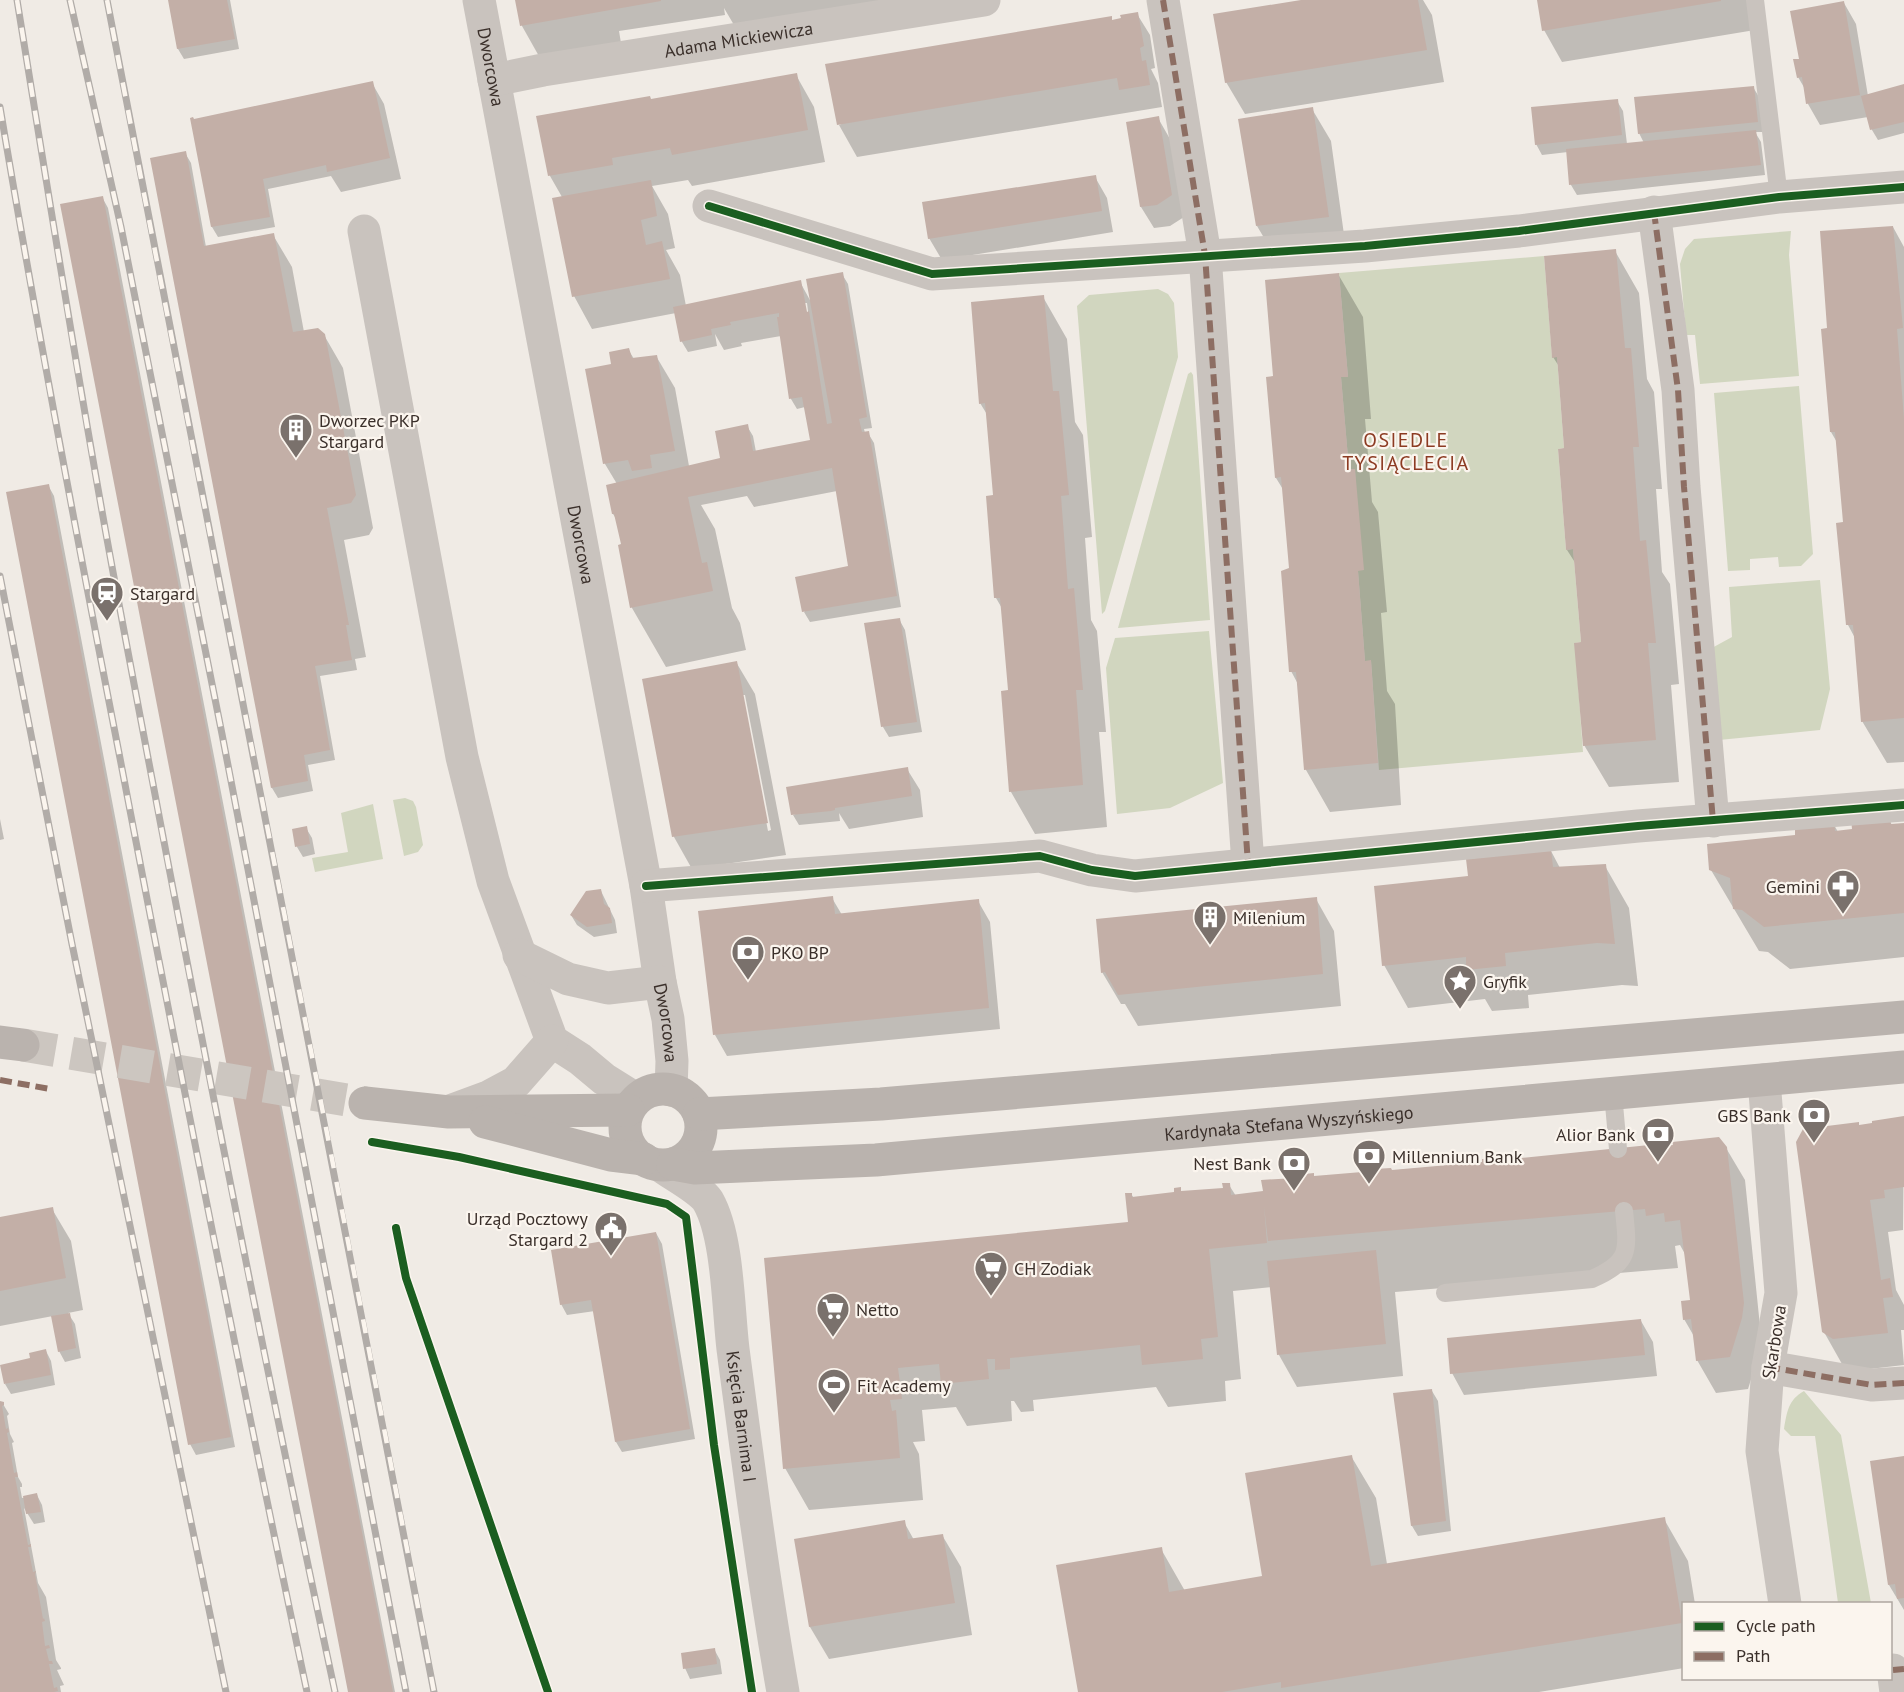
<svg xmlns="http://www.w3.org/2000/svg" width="1904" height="1692" viewBox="0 0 1904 1692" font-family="'PT Sans',sans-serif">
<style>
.green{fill:#d1d6bf}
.shadow{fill:#0003;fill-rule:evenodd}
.building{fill:#c3afa7}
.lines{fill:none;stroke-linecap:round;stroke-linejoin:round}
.secondary-tunnel{stroke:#ccc6c0;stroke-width:33;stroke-dasharray:33 16;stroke-linecap:butt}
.service{stroke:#c9c3be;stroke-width:18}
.minor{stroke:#c9c3be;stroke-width:33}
.secondary{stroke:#bab3ae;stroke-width:33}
.rail-casing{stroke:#b1aca8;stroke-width:7}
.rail{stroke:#fbf5ee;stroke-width:4.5;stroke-dasharray:14;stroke-linecap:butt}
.quiet{stroke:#8d6e63;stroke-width:6;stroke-dasharray:12 6;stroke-linecap:butt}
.cycleway-casing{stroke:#fbf5ee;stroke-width:11}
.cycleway{stroke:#1b5e20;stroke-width:8}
.labels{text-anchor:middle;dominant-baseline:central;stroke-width:4.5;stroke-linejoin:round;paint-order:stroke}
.street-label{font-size:18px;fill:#3b302b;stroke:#fbf5ee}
.poi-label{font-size:18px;fill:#3b302b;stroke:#fbf5ee;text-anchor:start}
.neighbourhood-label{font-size:20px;letter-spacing:1.5px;fill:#8c3b22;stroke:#fbf5ee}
</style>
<rect width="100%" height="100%" fill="#f0ebe5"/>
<!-- green -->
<path class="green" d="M1791,231l-2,24 10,121 -99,8 -5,-49h-9l-6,-71 5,-15 9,-10z
M1544,256l8,101h5l7,91 -6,1 8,101 7,-1 8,93 -6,1 8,109 -204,18 -8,-109h-6l-7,-90 -3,-102h-6l-8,-92h7l-9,-104z
M1158,289l10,5 6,9 4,54 -73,254 -3,3 -25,-308 12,-11z
M1191,372l2,3 17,245 -92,8 70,-254z
M1799,386l14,168 -12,12 -22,1 -1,-10 -28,2v11l-22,1 -14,-178z
M1820,580l10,109 -10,41 -101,10 -9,-91 22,-12 -3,-50z
M1209,631l14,152 -53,25 -53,6 -11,-146 9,-30z
M405,798l8,3 3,6 7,38 -5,7 -14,4 -11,-56z
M373,804l10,55 -68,13 -3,-14 36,-6 -7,-39z
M1804,1391l37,44 30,168h-33l-23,-167h-24l-7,-7c3,-17 4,-29 20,-38z"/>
<!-- shadow -->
<path class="shadow" d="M169,0h61l9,49 -55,10 -6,-10z
M517,0h367l-150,25 -10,-17 1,7 -106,16 2,12 -81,15 -18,-32z
M1310,0h113l9,15 12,67 -199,32 -19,-32z
M1539,0h217l5,29 -199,33 -18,-32z
M1844,3l12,21 12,72 36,-10v47l-26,7 -6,-10 -4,-13 -48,8 -12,-21 -3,-15 -7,-12 2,-17z
M1137,14l13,21 5,33 -4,1 7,14 4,24 -305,50 -18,-32 272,-107 2,4z
M796,75l18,32 11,55 -133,24 -4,-6 -36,6 16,28 7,34 -9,2 14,25 6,31 114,-24 11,20 31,-28 6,10 24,144 -8,1 1,4h3l6,10 27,164 -91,15 -6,-10 45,-44 -12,-77 -83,16 -7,-11 -46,9 14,24 17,79 8,15 6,27 -80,17 -34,-59 -12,-62 2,-2 -5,-24 -4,-6 4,-30 -12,-20 -18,-94 25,-5 16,-16 6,10 22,-3 19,32 14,78 33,-6 25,-34 6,10 3,16 57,-11 -8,-34 -8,2 -6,-10 -10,-63 -40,7 1,3 -18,4 -9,-16 2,12 -29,6 -6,-10 -6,-29 -84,16 -18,-33 -12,-99 -12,-21 -13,-59 114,-16zM803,303h4l2,16z
M372,83l12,21 17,75 -60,13 -10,-16 -63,13 7,38 -57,10 -6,-10 -20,-108 2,2z
M1753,87l6,10 4,35h-8l6,10 4,33 -188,20 -6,-10 -3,-33 -26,3 -6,-11 81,-43 6,10 4,33 17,-1 -5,-10z
M1312,109l19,32 15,108 -70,9 -19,-32z
M1158,118l12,21 14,78 -14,9 -16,2 -13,-21z
M185,153l6,10 15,84 67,-12 19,32 12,65 20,3 19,33 30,160 -4,7 -25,5 22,117 -11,2 2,11 -37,6 15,84 -27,5 5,26 -35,7 -6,-10z
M1095,177l12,21 6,34 -171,28 -13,-22z
M102,197l6,11 287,1484h-45z
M1893,227l11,20v515l-17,1 -25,-42 -7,-83 -7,-13 -3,-102 -7,-79 -7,-12 -2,-103z
M1615,251l24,42 8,86 7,13 8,97h-6l6,83 8,12 9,100 -8,1 8,97 -70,5 -25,-42 -2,-101 -6,-80 -9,-14 -1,-100 -6,-82 -7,-11z
M1338,274l25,43 8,102h-6l7,83 6,10 9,100 -6,1 6,78 8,13 6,101 -71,7 -24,-42 -7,-84 -8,-15v-102l-7,-78 -8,-13 -1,-100z
M1043,297l24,42 8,83 8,13 9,102 -7,1 6,82 6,11 9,101h-7l8,95 -72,7 -24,-42 -1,-101 -7,-81 -7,-12 -1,-101 -7,-81 -8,-13z
M48,485l6,11 181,951 -39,8 -6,-11z
M899,619l6,11 17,102 -33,5 -6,-10z
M736,662l19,32 31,161 -94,14 -18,-32 -30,-157zM742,695h3l26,135 -3,1z
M907,769l13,21 3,27 -74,12 -10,-16 1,8 -41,4 -6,-10z
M1888,818l4,7 12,-1v133l-114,12 -22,-17 -9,-1 -48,-81 122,-47 5,9 15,-2z
M0,819l4,20 -4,1z
M306,828l6,10 3,16 -12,3 -6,-10 -4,-17z
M1551,851l9,17 45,-2 24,42 9,78 -16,-1 -94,10 1,13 -37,3 -7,-12 -77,9 -24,-43 85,-88z
M601,891l14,29 2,13 -23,4 -17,-12 -6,-10z
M832,898l10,17 136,-14 12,21 10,107 -273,27 -12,-21z
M1316,899l18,32 7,75 -203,20 -13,-22h-4l-19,-32z
M1904,1117l-1,113 -15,2 8,58 8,15v25h-3l3,35 -52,6 -10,-7 -18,-32 34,-208 2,2z
M1660,1148h66l19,32 16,156 -1,15 -12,38 -32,4 -19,-33 -2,-22 -11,-19 8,-18 -7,-47 -5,-9 -5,1 3,22 -283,24 8,84 -106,11 -18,-32 -7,-68 -39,4 8,88 -16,2 1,20 -58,6 -12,-20 -123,13 1,11 -13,1 -7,-11h-3l1,20 -45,5 -11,-19 -34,3 3,31 -12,1 6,12 4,46 -114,10 -24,-42 -19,-209 363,-36 2,-29 3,4 42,-4 4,-5 2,4 43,-4 4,-4 7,11 25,-3 54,-16z
M52,1209l19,32 12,69 -15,3 7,11 6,34 -16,4 -6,-11 -6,-35 -53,10v-108z
M656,1233l6,11 33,195 -73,13 -6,-10 -21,-131 -28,4 -6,-11z
M1641,1321l12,21 4,34 -193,19 -12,-22z
M46,1351l5,10 4,24 -44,9 -6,-10 26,-25z
M1432,1391l6,10 13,130 -33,5 -6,-10 -18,-131z
M0,1404h3l6,10 -2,2 3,18 4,8 -2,1 6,34 4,7v3h-2l2,11 15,-3 5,10 3,17 -11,2 -10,-16 14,75 8,14 10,63 5,8v1l-4,1 7,15 -4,1 1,6h-61z
M1351,1456l25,42 11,66 277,-45 24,42 7,43h-11v64l-145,24h-459l81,-143 24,42 79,-14z
M1904,1457v153l-15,-25z
M904,1522l10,18 28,-5 19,32 11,68 -143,24 -19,-32 -15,-87z
M714,1649l6,11 2,14 -32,5 -5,-11z"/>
<!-- building -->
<path class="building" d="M168,0h59l8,39 -58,10z
M515,0h146v1l-141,25z
M1301,0h117l9,50 -202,33 -12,-69z
M1537,0h184v1l-179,30z
M1844,1l16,94 -54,9 -4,-27 -5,1 -4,-19h6l-9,-48z
M1138,12l6,34 -4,2 2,13 4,-1 4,25 -31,5 -2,-12 -280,47 -12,-61 281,-47 6,-1v4l9,-2 -1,-3z
M797,73l11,57 -136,25 -2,-7 -58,10 1,7 -65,11 -12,-60 114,-20 1,3z
M373,81l17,77 -63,14 -1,-7 -63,14 7,38 -59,10 -21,-109 3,-1 1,2z
M1904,84v38l-34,8 -9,-34z
M1754,86l4,36 -120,12 -4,-37z
M1618,99l4,36 -87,10 -4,-38z
M1313,107l16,110 -73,9 -18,-107z
M1159,116l13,79 -15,10 -17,2 -14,-85z
M1756,130l5,35 -192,20 -3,-36z
M186,151l18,95 70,-13 19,99 25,-4 7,6 31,161 -5,8 -24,5 22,117h-3l6,35 -37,6 15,84 -26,5 4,26 -37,7 -121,-630z
M1096,175l6,36 -174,28 -6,-37z
M651,180l6,36 -16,4 5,25 16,-4 8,38 -98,18 -20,-99z
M103,196l290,1496h-45l-288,-1488z
M1893,226l10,102 -6,1 7,90v299l-43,4 -8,-97h-7l-10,-102 7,-1 -8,-90h-5l-9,-103 6,-1 -7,-97z
M1616,249l9,99h6l8,99h-6l7,94 6,-1 10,103h-8l8,97 -73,6 -9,-103 7,-1 -8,-93 -7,1 -8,-101 6,-1 -7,-91 -5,1 -8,-102z
M843,272l24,145 -8,2 3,13 7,-1 28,165 -95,16 -7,-35 53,-11 -16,-98 -144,29 14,66 5,-1 6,29 -83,17 -12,-63 3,-1 -7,-30h-2l-6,-29 114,-27 -5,-27 33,-7 5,27 57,-11 -8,-43 -13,2 -12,-82h2v-4l-49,9 1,3 -20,4 1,6 -32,7 -7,-35 128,-27 6,32 2,-1 18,113 5,-1 -26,-144z
M1339,273l9,104h-7l8,92h6l9,101 -6,1 7,90 6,-1 7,103 -74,7 -8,-98h-7l-8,-101 8,-3 -8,-91 -6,1 -9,-101 7,-1 -8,-96z
M1044,295l9,96h6l10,104 -8,1 7,93 6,-1 9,102h-7l7,95 -74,7 -8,-101 7,-1 -8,-92h-6l-8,-102 7,-1 -8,-92 -6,1 -8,-102z
M629,348l3,10 25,-3 18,96 -25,4 2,13 -20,3 -4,-11 -25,4 -18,-95 26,-5 -2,-12z
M49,484l182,953 -43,8 -182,-953z
M900,618l17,104 -36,5 -17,-104z
M737,661l31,162 -96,14 -30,-158z
M908,767l4,29 -77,12v2l-4,1 -40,4 -5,-28z
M1889,817l2,7 13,-1v90l-140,14 -22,-17 -9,-1 -3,-31 -21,-8 -2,-26 88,-9v-10l39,-3 1,9 17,-2 -1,-10z
M307,826l3,18 -15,3 -3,-18z
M1551,850l2,17 53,-3 9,80 -18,-1 -92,10 1,13 -40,4v-13l-84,9 -8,-80 94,-10 -2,-17z
M601,889l3,15 6,4 2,15 -25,4 -17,-12 16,-24z
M833,896l2,18 144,-15 10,109 -276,27 -15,-124z
M1317,897l6,77 -205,21 -13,-23 -4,1 -5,-54z
M1904,1116v71l-20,3 1,8 -15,2 11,80 9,-2 3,19 -10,1 5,35 -55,6 -11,-7 -26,-190 7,-13 56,-7v3l13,-2v-2z
M1719,1137l8,10 17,156 -2,15 -12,39 -34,4 -5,-42 -8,1 -2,-19 9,-1 -10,-80 -15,2 -1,-9 -18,3 -1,-7 -377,32 -4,-35 3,37 -58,6 9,88 -17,2 2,20 -61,6 -2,-20 -130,13v11l-15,1v-11h-8l2,20 -48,5 -2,-20 -41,4 4,31 -12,1 2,11 4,-1 4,48 -117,11 -19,-211 364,-36 -3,-29h7v4l42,-5v-4l7,-1v4l42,-3 -1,-5h8l1,12 32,-4 -2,-11 34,-2v-3l19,-2v3l60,-5v-2l17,-1 1,2 90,-8v-3l18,-1 1,2 158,-16v2l14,-1 -1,-3z
M53,1207l13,71 -66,13v-74z
M656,1232l34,197 -75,13 -24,-142 -31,5 -9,-55z
M1376,1250l10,94 -109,11 -10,-94z
M70,1313l6,35 -18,4 -7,-36z
M1641,1319l4,36 -195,19 -3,-36z
M46,1349l5,26 -47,9 -4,-19 30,-7 -1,-5z
M1432,1389l14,132 -35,5 -18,-133z
M0,1401l4,1v3l-2,1 4,23 2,-1 1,4 -2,1 7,40 3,-1 1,5h-3l13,68 3,-1v3h-3l5,25 3,-1 -1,3 8,45 1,-1 1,3 -3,1 3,24 4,-1 1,3 -4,1 3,12h3l1,3h-4l5,24 3,-1 1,4 -4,1h-54z
M1352,1455l19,111 294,-49 17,106 -401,65v-6l-59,10h-144l-22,-127 106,-18 7,45 93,-16 -17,-103z
M1904,1456v142l-7,1 -2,-15 -7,1 -18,-124z
M37,1493l4,19 -15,2 -3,-18z
M905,1520l3,19 35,-5 12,69 -146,24 -15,-88z
M715,1648l2,16 -34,5 -2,-16z"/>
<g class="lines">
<!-- secondary-tunnel -->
<path class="secondary-tunnel" d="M23,1045l342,58"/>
<!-- service -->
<path class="service" d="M1755,0l24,197
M1613,1093l5,56
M1445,1293l147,-14c39,-17 36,-29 32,-68"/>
<!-- minor -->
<g class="minor">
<path id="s1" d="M479,0l167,886 14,96 8,37 4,42 -1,29"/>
<path d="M1163,0l42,255 43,609"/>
<path id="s2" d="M494,80l49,-10 441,-70"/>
<path d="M709,206l223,68 433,-28 154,-15 260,-34 125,-10"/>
<path d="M1654,212l24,178 6,97 29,334"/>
<path d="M364,231l98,526 31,124 59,160 28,18 24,20 32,20"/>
<path d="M646,886l394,-30 52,14 43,6 503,-50 266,-21"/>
<path d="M519,955l49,24 40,9 52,-6"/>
<path d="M1764,1080l17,213 -13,74 -6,84 23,153"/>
<path d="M450,1111l38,-14 28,-15 36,-41"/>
<path id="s3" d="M661,1166c12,9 39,23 47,35 20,35 20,106 25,148 15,114 30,229 50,343"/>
<path d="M1768,1367l104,18 32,-2"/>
<path d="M1893,1670l3,22"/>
</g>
<!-- secondary -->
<g class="secondary">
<path d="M0,1042l23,3"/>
<circle cx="663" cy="1127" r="38"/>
<path d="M365,1103l84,9 179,-2"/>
<path d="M699,1114l182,-10 1023,-87"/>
<path d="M485,1122l126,33 33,4"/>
<path id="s4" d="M673,1164l22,4 181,-8 1028,-93"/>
</g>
<!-- rail casing -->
<g class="rail-casing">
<path id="rail" d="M17,0c31,191 61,382 96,572 70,374 142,748 222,1120
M70,0l51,227 101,507 184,958
M107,0c107,564 221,1127 327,1692
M0,107c36,216 77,431 119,646 60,314 122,627 188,939
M0,576l72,368 154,748"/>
</g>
<!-- rail -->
<use href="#rail" class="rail"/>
<!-- quiet -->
<path class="quiet" d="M1163,0l42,255 43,609
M1654,212l24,178 6,97 29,334
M0,1080l50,9
M1768,1367l104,18 32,-2
M1893,1670l11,-1"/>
<!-- cycleway casing -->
<g class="cycleway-casing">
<path id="cycleway" d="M709,206l223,68 433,-28 154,-15 260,-34 125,-10
M646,886l394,-30 52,14 43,6 503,-50 266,-21
M372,1142l87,15 208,47 19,13 28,228 38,247
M396,1228l10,50 142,414"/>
</g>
<!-- cycleway -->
<use href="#cycleway" class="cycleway"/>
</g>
<!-- icons -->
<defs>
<g id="building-pin" transform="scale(1.725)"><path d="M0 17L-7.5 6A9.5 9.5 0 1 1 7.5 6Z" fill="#7a716c" stroke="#fbf5ee"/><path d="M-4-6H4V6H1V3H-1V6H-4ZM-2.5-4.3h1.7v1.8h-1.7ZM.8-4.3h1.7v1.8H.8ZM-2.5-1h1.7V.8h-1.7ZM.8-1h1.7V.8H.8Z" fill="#fff"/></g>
<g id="station-pin" transform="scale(1.725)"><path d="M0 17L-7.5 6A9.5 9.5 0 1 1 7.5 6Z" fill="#7a716c" stroke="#fbf5ee"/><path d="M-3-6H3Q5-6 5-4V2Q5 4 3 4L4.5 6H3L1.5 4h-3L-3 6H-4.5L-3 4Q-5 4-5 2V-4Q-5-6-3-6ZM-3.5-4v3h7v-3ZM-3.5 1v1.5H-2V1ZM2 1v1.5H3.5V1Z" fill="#fff"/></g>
<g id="pharmacy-pin" transform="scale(1.725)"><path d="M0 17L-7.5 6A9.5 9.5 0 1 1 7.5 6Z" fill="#7a716c" stroke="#fbf5ee"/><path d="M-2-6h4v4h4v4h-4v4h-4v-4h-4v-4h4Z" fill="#fff"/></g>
<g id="bank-pin" transform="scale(1.725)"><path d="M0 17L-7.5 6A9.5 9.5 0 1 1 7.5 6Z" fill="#7a716c" stroke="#fbf5ee"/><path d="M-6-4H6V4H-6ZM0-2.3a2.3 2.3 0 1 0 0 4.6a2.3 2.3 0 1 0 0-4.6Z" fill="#fff"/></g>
<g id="sight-pin" transform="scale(1.725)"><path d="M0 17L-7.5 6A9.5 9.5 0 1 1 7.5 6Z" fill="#7a716c" stroke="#fbf5ee"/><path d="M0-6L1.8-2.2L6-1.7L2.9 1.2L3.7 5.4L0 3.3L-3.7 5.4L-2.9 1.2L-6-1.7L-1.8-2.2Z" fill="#fff"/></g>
<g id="civic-pin" transform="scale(1.725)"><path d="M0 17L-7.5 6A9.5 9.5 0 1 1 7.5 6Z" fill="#7a716c" stroke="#fbf5ee"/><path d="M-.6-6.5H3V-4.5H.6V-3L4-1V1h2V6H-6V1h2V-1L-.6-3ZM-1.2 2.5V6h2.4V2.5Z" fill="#fff"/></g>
<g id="supermarket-pin" transform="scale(1.725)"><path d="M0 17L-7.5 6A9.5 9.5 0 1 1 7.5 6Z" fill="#7a716c" stroke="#fbf5ee"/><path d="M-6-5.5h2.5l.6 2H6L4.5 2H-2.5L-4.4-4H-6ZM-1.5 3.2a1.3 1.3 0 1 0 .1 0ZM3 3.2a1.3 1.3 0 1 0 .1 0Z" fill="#fff"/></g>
<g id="stadium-pin" transform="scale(1.725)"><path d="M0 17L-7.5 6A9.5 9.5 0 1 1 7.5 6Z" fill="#7a716c" stroke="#fbf5ee"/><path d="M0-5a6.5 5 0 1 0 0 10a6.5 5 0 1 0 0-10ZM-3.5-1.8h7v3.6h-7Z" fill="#fff"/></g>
</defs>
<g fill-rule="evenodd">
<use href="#building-pin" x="296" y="430"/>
<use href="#station-pin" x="107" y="593"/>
<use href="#pharmacy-pin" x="1843" y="886"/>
<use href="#building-pin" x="1210" y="917"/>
<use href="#bank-pin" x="748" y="952"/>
<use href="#sight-pin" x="1460" y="981"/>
<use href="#bank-pin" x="1814" y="1115"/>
<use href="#bank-pin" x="1658" y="1134"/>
<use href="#bank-pin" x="1369" y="1156"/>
<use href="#bank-pin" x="1294" y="1163"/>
<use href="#civic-pin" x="611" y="1228"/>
<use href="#supermarket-pin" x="991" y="1268"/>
<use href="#supermarket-pin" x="833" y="1309"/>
<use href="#stadium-pin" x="834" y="1385"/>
</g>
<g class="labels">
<!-- street labels -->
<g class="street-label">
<text stroke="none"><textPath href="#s2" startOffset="248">Adama Mickiewicza</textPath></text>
<text stroke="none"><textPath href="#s1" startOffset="68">Dworcowa</textPath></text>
<text stroke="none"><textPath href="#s1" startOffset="554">Dworcowa</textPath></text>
<text stroke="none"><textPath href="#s1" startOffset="1040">Dworcowa</textPath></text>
<text stroke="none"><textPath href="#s4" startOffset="618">Kardynała Stefana Wyszyńskiego</textPath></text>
<text transform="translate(1774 1342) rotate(-81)">Skarbowa</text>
<text stroke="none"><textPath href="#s3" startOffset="278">Księcia Barnima I</textPath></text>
</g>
<!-- poi labels -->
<g class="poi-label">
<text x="319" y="420">Dworzec PKP<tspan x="319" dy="21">Stargard</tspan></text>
<text x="130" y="593">Stargard</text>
<text x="1820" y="886" text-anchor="end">Gemini</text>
<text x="1233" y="917">Milenium</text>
<text x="771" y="952">PKO BP</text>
<text x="1483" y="981">Gryfik</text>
<text x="1791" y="1115" text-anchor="end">GBS Bank</text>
<text x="1635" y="1134" text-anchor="end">Alior Bank</text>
<text x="1392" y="1156">Millennium Bank</text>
<text x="1271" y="1163" text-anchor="end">Nest Bank</text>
<text x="588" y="1218" text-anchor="end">Urząd Pocztowy<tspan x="588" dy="21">Stargard 2</tspan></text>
<text x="1014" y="1268">CH Zodiak</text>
<text x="856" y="1309">Netto</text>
<text x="857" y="1385">Fit Academy</text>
</g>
<!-- neighbourhood labels -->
<g class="neighbourhood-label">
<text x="1406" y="440">OSIEDLE<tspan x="1406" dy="23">TYSIĄCLECIA</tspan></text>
</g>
</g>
<!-- legend -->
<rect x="1682" y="1602" width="210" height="78" fill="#fbf5ee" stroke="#aea6a0" stroke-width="1.5"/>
<rect x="1694" y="1622" width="30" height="9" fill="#1b5e20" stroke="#aea6a0" stroke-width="1.5"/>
<text x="1736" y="1632" font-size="18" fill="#3b302b">Cycle path</text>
<rect x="1694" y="1652" width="30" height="9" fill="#8d6e63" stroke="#aea6a0" stroke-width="1.5"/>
<text x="1736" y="1662" font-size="18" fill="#3b302b">Path</text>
</svg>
